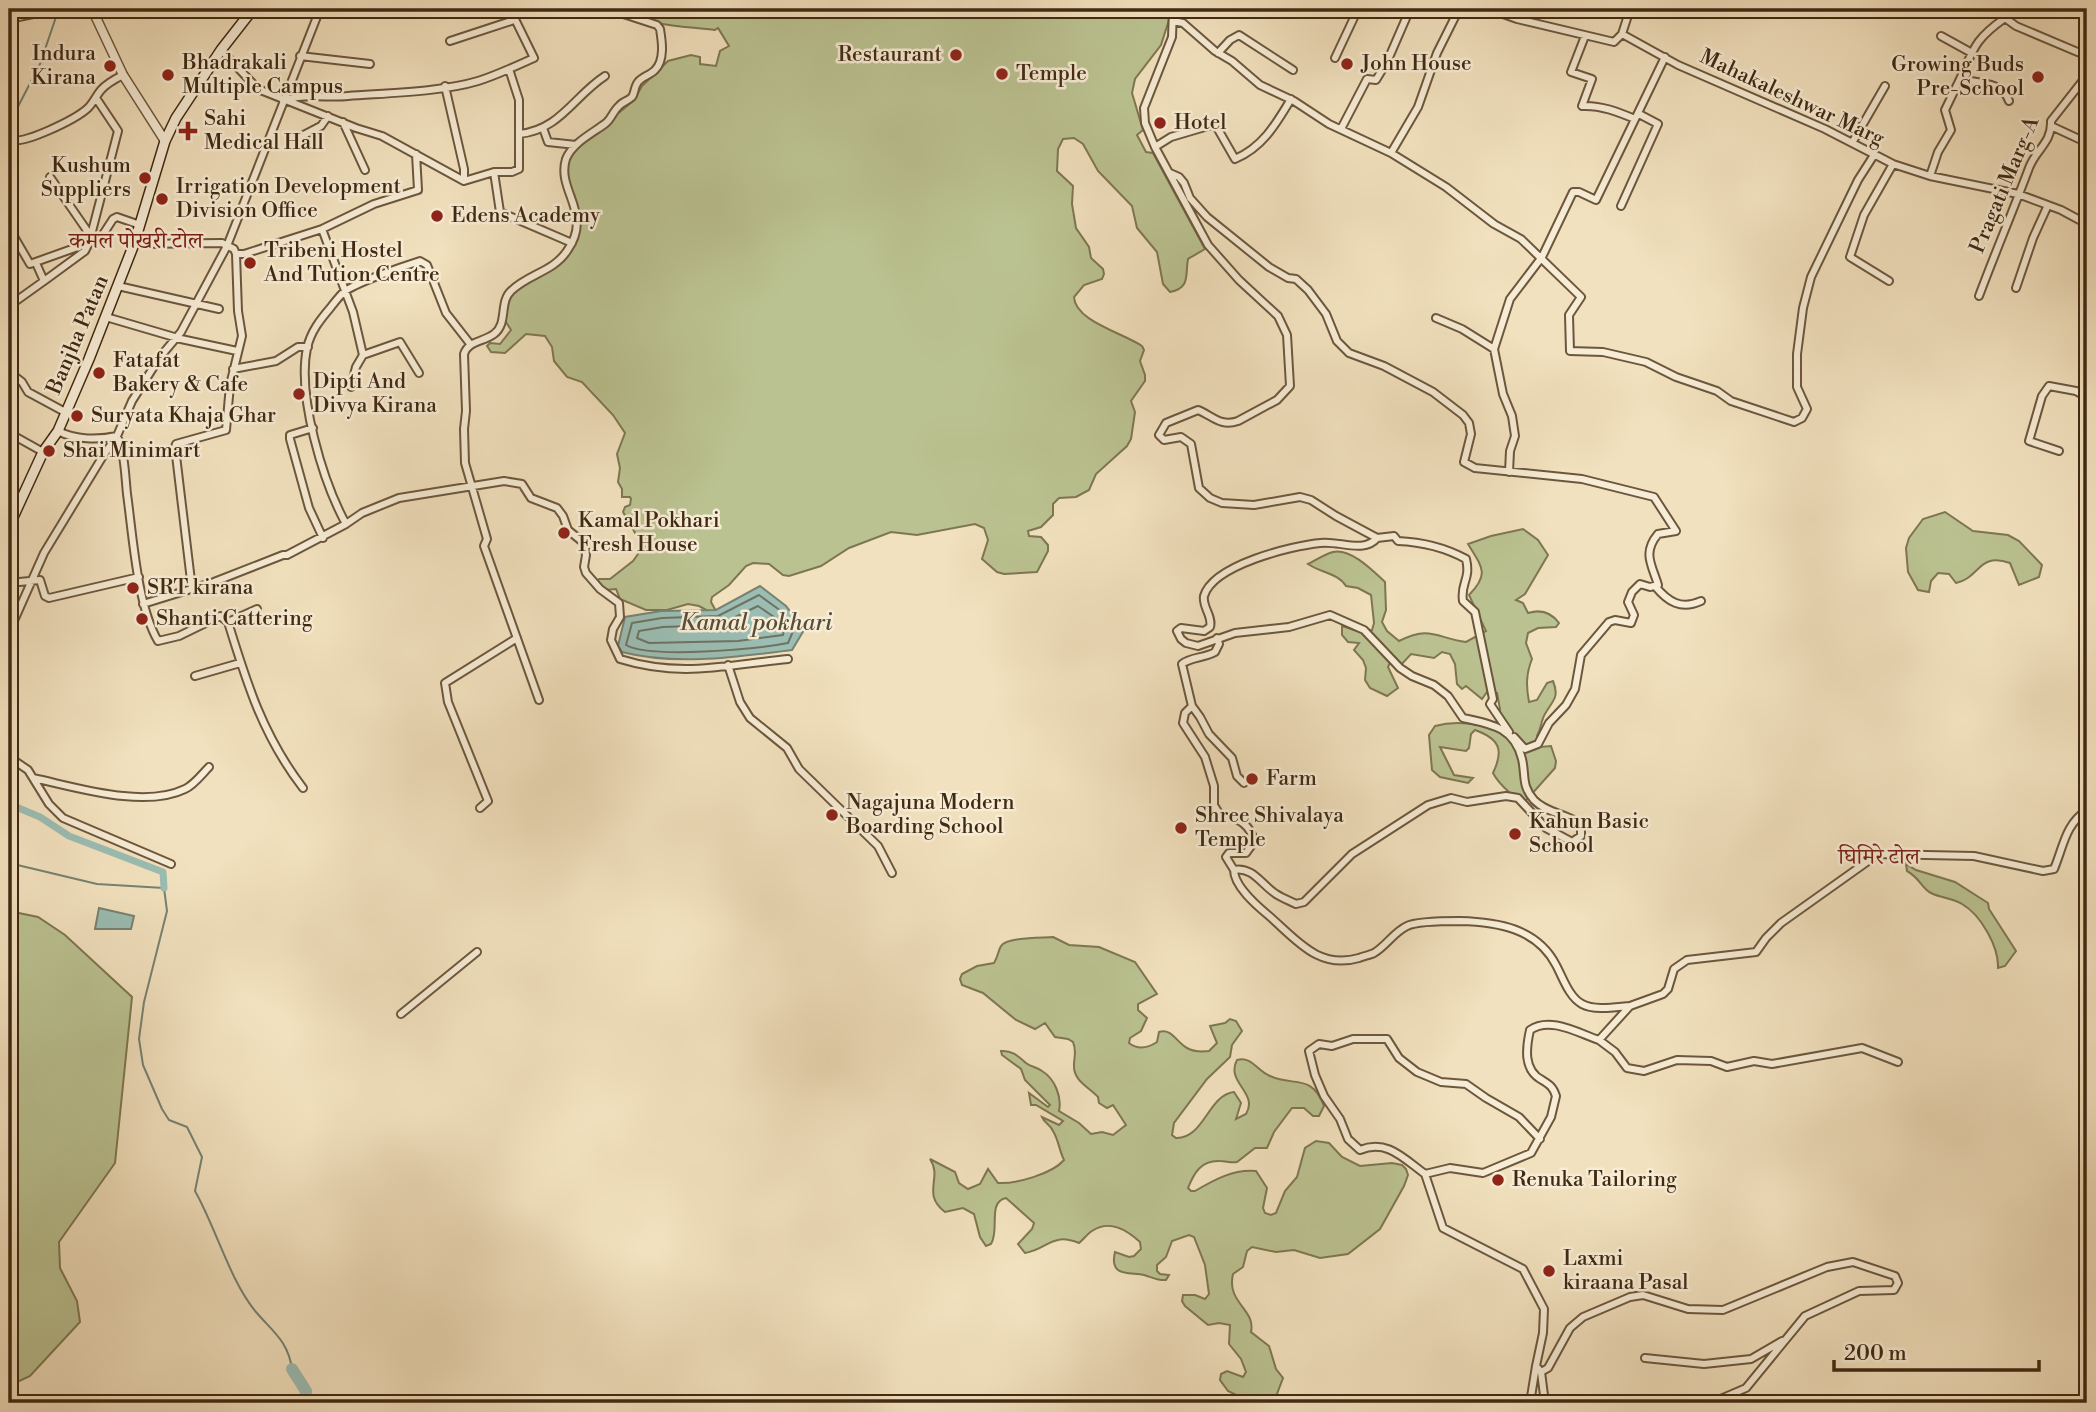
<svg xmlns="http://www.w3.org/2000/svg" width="2096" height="1412" viewBox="0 0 2096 1412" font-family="'Libre Bodoni','Noto Serif Devanagari',serif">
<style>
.green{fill:#bbc291;stroke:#7e7652;stroke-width:2}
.water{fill:#9bbdb3;stroke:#778273;stroke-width:2}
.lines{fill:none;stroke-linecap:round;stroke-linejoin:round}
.shore{stroke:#6e7362;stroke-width:2}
.stream{stroke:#778273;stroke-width:2}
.canal{stroke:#9bbdb3;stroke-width:7}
.river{stroke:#9bbdb3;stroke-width:12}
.minor-casing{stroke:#6c573d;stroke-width:10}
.tertiary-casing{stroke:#6c573d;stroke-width:11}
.secondary-casing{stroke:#402912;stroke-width:12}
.minor{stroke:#f7ecd5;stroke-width:6}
.tertiary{stroke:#f7ecd5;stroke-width:8}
.secondary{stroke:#f7ecd5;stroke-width:9}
.poi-dot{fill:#8f2418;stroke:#f7ecd5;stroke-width:2.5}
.labels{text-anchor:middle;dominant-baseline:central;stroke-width:5;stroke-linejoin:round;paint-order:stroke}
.poi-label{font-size:21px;fill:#402912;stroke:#f7ecd5;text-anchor:start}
.street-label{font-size:21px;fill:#402912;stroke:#f7ecd5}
.neighbourhood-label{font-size:23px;fill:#7a1f14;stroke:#f7ecd5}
.water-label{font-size:23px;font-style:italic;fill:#574e3a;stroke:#f7ecd5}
</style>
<rect width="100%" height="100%" fill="#f2e1be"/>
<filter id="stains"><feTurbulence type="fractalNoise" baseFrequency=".00286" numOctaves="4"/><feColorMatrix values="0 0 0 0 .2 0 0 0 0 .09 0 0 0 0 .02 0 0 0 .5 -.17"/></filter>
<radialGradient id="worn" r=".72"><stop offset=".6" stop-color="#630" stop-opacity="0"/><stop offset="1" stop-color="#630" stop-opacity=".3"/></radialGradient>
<!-- green -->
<path class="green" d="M630,9h538l1,11 -8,25 -26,34 -3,14 11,37 -6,5 9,17 7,1 52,96 -17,10c-3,15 3,29 -18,33l-7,-8 -6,-32 -20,-24 -5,-22 -34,-35 -15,-27 -9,-6 -11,1 -5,10 -1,22 16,15 -1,18 4,24 13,19 2,11 12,11 1,5 -2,5 -18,6 -10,12c1,24 49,36 68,49l2,4 -4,11 5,14v6l-14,20 4,11 -4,27 -4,7 -31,28 -7,16 -13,7 -17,1 -6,6v11l-12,12 -13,4 1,5 12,1 7,8v6l-11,21 -33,2 -7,-2 -15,-13 6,-19 -4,-12 -9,-4 -58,11 -26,-3 -42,16 -28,18 -32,10 -6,-1 -14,-11 -16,-1 -7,3 -17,19 -17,12 -1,5 5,9 -6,1 -11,-6 -11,-2 -21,6h-21l-26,-11 -4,-10 -11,1 -8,-8 2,-3h11l23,-18 5,-7v-16l-15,-26 2,-5 5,-2 1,-6 -1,-2h-8v-8l-4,-7 2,-14 -3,-14 8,-21 -12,-18 -31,-33 -15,-5 -13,-16 -2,-14 -7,-11 -19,-2 -21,19 -14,-1 -4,-6 3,-3 10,1 11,-14 -5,-8 -4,-1 4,-21 6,-9 47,-28 17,-26 -10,-74 5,-10 63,-53 8,-14 26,-25 23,-6 9,2v7l16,2 4,-15 9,-5 -11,-18 -3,2c-24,-4 -69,-2 -85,-21z
M1945,512l28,19 35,4 11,6 23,24 -3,12 -20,8 -9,-22c-32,-11 -30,15 -54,20l-7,-9 -11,-1 -7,8 -2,11 -11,-2 -10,-18 -2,-24 3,-10 14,-19z
M1523,529l15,11 10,15 -23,39 -9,6 7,3 5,10c13,-4 23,-1 31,10l-3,4 -18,1 -10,5 -2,10 6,16c-6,15 -6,27 -3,43l8,-2 10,-17 6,-2c7,17 -1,20 -8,33 -4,6 -3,13 -8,22l3,11 11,-1 5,15 -1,7 -33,37c-10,-12 -22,-18 -29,-32 11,-23 7,-34 -18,-43l-4,4 -2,14 -3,3 -26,-4 14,28 19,3 -5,5 -28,-6 -8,-7 -3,-35 6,-9c22,-6 42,-2 63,4l2,-21 -3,-16 -10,-1 -5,7 -16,-13 -4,3 -5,-5 -2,-20 -5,-10 -8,-2 -8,6 -23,-4 -10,11 -6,-8 -3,1 -4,9 10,21 -11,8 -17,-8 -5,-8 1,-12 -3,-8 -9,-10 5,-7 -11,-1 -6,-7v-9l18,6 12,-2 2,-7 -3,-28 -13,-7 -12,-2c-8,-13 -25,-13 -38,-22 8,-4 17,-10 25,-12 18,-4 40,19 52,30l1,28 -4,12 5,9 12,10c32,-16 37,-3 67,1l20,-11 -17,-36c21,-21 13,-28 -1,-51l23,-8z
M1906,864l10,6 39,12 33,21 1,6 27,42 -11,15 -7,2c1,-21 -17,-53 -36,-64 -10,-6 -21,-6 -31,-11 -9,-4 -11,-15 -24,-22z
M9,911l29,6 27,18 67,62 -17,166 -56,79 1,26 17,33 3,21 -50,54 -21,10z
M1053,937l16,8 30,2 36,15 22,32 -19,10v6l9,8 -6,13 -11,7 -1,5c9,7 19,5 28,-1l2,-10c13,-4 17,10 28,16 7,4 14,4 22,3l8,-8 -7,-17 15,-3 5,-4 6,2 6,10 -10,14 -2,12 -23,22 -33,44 -2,12 4,3c28,1 32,-43 58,-46l7,11 -5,16 10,-5c13,-21 -21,-32 -9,-54 15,-4 20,11 33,16 23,11 42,-3 54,30l-5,10h-6l-9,-8h-12l-18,24 -7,16h-12l-18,14c-6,1 -11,-1 -17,-1 -19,-1 -26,12 -32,27l3,3h4c19,-11 38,-22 61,-20l11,17 -4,20 2,5 6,2 5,-2 9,-22 12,-14 8,-29 11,-7 13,2 13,14 18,9 32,-3 10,2 4,4 2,6 -4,11 -24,43 -32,25 -28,4 -26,-8 -18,2 -24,-5 -5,4 -4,16 -10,7c-7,29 23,35 18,58l18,14 7,23 7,9 -6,16 4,9h-29l-24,-12 -8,-11 1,-6 6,-3 16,6 3,-5 -5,-13 -12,-15 1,-19 -11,-2 -11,2 -23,-19 -3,-5 1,-6h12l10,4 4,-5 -4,-29 -11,-28 -5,-2 -17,6 -6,16 -9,8v6l3,3 9,1 -3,5c-8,1 -14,-3 -22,-5 -16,-3 -35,2 -29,-23l14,5 5,-1 7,-7 -1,-7c-13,-12 -30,-23 -48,-11 -5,3 -8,8 -13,12 -28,-11 -30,6 -54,10l-7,-9 14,-15 2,-6 -28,-25c-19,4 -6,32 -15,46l-5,2 -6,-9 -6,-23 -11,-6 -18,4c-24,-18 -2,-34 -15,-53l25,13 4,11 9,6 12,-5 8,-15 10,14c18,1 54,-9 66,-23 -5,-10 -5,-19 -11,-29 -3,-7 -8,-7 -11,-14l17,8 4,-4 -27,-16h-5l-2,-12 19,14 2,-2 -25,-25 -4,-11 -19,-14 -1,-4c11,-1 17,5 25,12 5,4 11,4 16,8 13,8 20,26 17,40l20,12 12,11 11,-2 11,3 13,-10 -13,-20 -6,3 -8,-5 -1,-6c-9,-10 -25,-16 -24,-32 0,-9 3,-14 -1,-23l-5,-3 -13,-2 -10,-14 -10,6 -19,-9 -33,-27 -21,-8 -2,-6 2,-5 15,-8 17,-3c4,-6 4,-12 7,-17 6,-9 40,-8 52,-9z"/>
<!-- water -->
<path class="water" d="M760,586l26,20 18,24 -12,20c-55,7 -116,16 -170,2l-4,-6 7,-29 36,-6 55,-1z
M99,908l35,8 -3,13h-36z"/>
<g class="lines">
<!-- shore -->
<path class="shore" d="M759,595l22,16 13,18 -6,14c-31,6 -138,16 -162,2l6,-22 30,-5 56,-2z
M758,606l16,11 10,13 -1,5 -45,6 -89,2 -12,-5 2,-7 24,-4 56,-2z"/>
<!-- stream -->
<path class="stream" d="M9,124l31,-60 16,-47
M9,863l88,21 67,4 3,23 -23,91 -5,37 4,26 19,44 7,11 18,7 15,30 -7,34c21,37 35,90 61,121 17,20 32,29 36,57"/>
<!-- canal -->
<path class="canal" d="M9,804l31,13 29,19 94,36 1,16"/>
<!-- river -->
<path class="river" d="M292,1369l14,22 -1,12"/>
<!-- minor casing -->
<g class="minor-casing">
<path id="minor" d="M401,9l15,4 21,-4
M1173,9l-1,28 -28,71 1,15 10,24 53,98 31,35 39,36 9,19 3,51 -13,14 -39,21c-18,6 -25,-5 -40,-11l-32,13 -7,12 5,5 17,-3 10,7 8,44 11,10 12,5 32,2 46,-8 11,3 25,16 41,22 17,-2 4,5c24,1 46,6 68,18 5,21 -6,24 -3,42l12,11 18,87 -3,5 19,28
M1489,9l28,10 97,23 8,-8 8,-25
M2010,9l-5,9 11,8 71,30
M2077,9l10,12
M9,19l24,-5 23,-1
M1173,21l10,2 32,28 17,10 28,24 34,16 35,23 62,29 55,34 48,37 27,15 60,58 -12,18 1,36 33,1 43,10 30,15 41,14 14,10 63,21 8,-4 5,-9 -10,-22v-33l6,-46 8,-31 47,-97 16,-25
M1622,34l56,31 147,64 68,35 37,12 88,18 43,16 26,14
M1585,36l-14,36 21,7 -10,27c19,-1 36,6 53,13
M1941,36l29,16
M450,41l64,-21
M221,50l37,39 98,39 26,8 82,45 30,-9
M1218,53l12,-13 9,-5 54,35
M300,56l70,8
M1335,58l23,-49
M509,69l10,31v69l-7,3h-18l6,40 72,31
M1960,79c14,-31 15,-40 45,-61l-14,-9
M445,86l19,83v12
M283,101c20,-8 45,-3 65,-5 40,-3 93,-4 130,-15 19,-6 38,-15 56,-23l-24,-49
M343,122l22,48
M2051,126l28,13
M543,128l5,14 28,3
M1341,129l26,-50 9,1 11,-18 23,-53
M519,134c41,-4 55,-38 86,-58
M298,138l23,-12 7,-10
M9,140c15,5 67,-21 79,-32 5,-5 8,-12 13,-18 6,-7 14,-11 22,-15
M1852,143l33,-57
M1155,147l16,-10 44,-13 20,35c28,-12 41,-35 56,-60
M1391,153l27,-46 19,-54 22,-44
M1170,173l9,4 5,6 6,15 17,19 62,50 19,11 8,1 12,11 18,24 11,27 12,12 35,13 49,26 30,23 6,8 2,11 -7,28 11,6 107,11 72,18 22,34 -18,3c-16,19 -6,31 0,51l-8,2 -10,-3 -8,8 -4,10 6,13 -3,8 -16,-3 -6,2 -28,33 -6,34 -9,16 -17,18 -11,21 -13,5 -11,-12
M1930,176l8,-24 13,-22 -6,-20 15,-31c17,4 42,2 49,22
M50,177l38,55 1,5
M1621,206l37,-82 -19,-10
M9,228l21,36 70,-25 13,-20 4,-2 23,8
M322,229l31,83 10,43 -7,12 -5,20
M134,244l88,-1 12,6 2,5h8l78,-25 52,-25 44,-14 -2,-36
M44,281l41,-30 4,-8 29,-112 -22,-33
M1889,281l-39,-24 14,-42 29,-51
M118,286l101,23
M2016,288l17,-50 15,-33
M1979,296c16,-43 34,-85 50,-128 7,-19 23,-25 22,-47l33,-42 3,-22
M9,306l35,-25 -8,-18
M106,317l75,22 56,12
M1436,318l26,11 32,20
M363,355l37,-13 19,31
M233,369l43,-8 22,-14h10
M9,372l13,10 6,10 37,20
M313,428l-23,7v4l19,69 14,30
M58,431c17,9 41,9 59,5 8,18 8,39 10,58 6,43 10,111 31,147l21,-5 41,-20 8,6c19,62 35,114 75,166
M9,433l34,19
M2059,451l-30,-10 13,-45 7,-10 27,5 11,6
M1509,472l1,-21 5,-15 -3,-20 -9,-22 -9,-45 16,-50 32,-42 31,-65h6l17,8 69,-143
M346,524c-23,-42 -49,-128 -39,-176 4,-17 13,-28 24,-41 4,-5 9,-12 14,-16 16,-10 56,-24 75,-30l7,4 19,48 25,32
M1377,538c-13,16 -39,2 -57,5 -29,3 -107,22 -116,53 -2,11 9,20 6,31l-6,4 -23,-3 -4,3 4,8 5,4 12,3 37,-13 54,-6 41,-12 34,15 36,38 12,8 22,9 14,11 15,22c28,6 51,9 59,41 4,17 -1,26 12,41 13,14 37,14 47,26v10l-9,6 -26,-14 -28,-30 -12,-2 -39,6 -16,-4 -23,7 -76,49 -48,48 -8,2c-6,-3 -14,-6 -20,-10 -14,-9 -24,-28 -42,-24 0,16 22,35 34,45 28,24 50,55 91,43 5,-2 11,-3 15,-5 12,-7 20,-21 33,-27 10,-5 41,-5 53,-5 37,1 77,7 96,44 7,13 13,32 26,39 13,7 34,3 48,2
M9,583l31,-3 5,16 4,2 90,-21
M1655,586c13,16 26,24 46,15
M192,589l-17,-142 1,-3 50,-14 4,-45 12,-49 -4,-25 -2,-57
M143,604l71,-22 69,-27h4l59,-31 16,-11 37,-15 105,-17 18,3 9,14 26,10 6,8 5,14 16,13 2,12 -2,12 2,6 14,16 19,14 1,14 -7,12 -2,11 9,19c61,19 106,6 168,0
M228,622l29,-13
M9,632l35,-79 59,-97 14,-20 15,-35 28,-44 21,-25 46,-86 93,-237
M1217,638l2,6 -4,8c-10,6 -25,5 -33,12l10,42 -7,7 -2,10 22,34 9,29v19l6,10c17,2 31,9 34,27l-8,11h-17l-3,4 8,13
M728,665l12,37 10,16 37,30 12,21 79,77 14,27
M195,676l45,-13
M539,700l-55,-154 3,-7 -22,-76 -1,-34 2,-18 -2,-57c4,-13 19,-12 30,-20 14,-10 5,-32 17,-43 17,-17 42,-19 56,-40 27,-38 -11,-60 -1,-92 6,-16 27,-26 40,-36 6,-5 7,-12 13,-17 3,-4 9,-5 13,-9 3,-4 2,-10 6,-15 4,-5 12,-7 17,-12 10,-10 7,-29 5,-41l-3,-4 -49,-16
M1192,706l8,11 9,17 23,24 5,18 7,7
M9,757l19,13 21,34 14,14 108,46
M33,778c43,9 111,31 152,11 9,-4 17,-15 24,-22
M480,808l8,-7 -40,-99 -3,-19 72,-45
M401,1014l76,-62
M1599,1040l16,12 12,16 17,3 33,-11 34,1 16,6 27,-6 18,3 90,-16 36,14
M1425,1174c-22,-16 -38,-35 -65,-24l-12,-11 -8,-20 -16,-23 -9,-21 -6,-24 10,-7 13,2 21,-7h34l12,19 18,14 24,10 25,2 20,14 33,19 21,22
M1645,1358l59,6 47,-5 31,-18
M1541,1372l7,-4 22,-40 13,-11 47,-20 13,-2 45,14 35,1 104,-43 26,-5 42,14 3,7 -4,7 -35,1 -54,25 -59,72 -35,15
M1530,1403l6,-37
M1545,1403l-4,-31 -5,-6 7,-33 1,-24 -21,-40 -80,-41 -18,-54 25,-6 33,5 48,-20 20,-36 5,-21c-3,-9 -6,-11 -14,-16 -19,-10 -16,-32 -12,-50 20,-14 48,3 69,10l31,-34 33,-12 5,-5 6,-20 13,-9 69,-8 10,-14 15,-15 97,-69 96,2 69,15 11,-2c10,-24 11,-44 33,-59"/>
</g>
<!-- tertiary casing -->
<g class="tertiary-casing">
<path id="tertiary" d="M92,9l31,66 42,66"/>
</g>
<!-- secondary casing -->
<g class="secondary-casing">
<path id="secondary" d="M9,526l34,-74 15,-21 31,-72 45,-115 31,-103 11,-23 45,-68 32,-41"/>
</g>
<!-- minor -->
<use href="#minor" class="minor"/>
<!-- tertiary -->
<use href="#tertiary" class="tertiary"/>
<!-- secondary -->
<use href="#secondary" class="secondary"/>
</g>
<!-- markers -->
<g class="poi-dot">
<circle cx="956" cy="55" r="7"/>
<circle cx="1347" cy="64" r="7"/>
<circle cx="110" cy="66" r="7"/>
<circle cx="1002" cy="74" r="7"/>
<circle cx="168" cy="75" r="7"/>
<circle cx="2038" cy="77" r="7"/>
<circle cx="1160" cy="123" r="7"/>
<path d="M184.5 120.5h7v7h7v7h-7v7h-7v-7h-7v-7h7z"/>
<circle cx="145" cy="178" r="7"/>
<circle cx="162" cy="199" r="7"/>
<circle cx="437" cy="216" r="7"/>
<circle cx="250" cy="263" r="7"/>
<circle cx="99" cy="373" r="7"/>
<circle cx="299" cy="394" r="7"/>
<circle cx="77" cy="416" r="7"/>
<circle cx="49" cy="451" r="7"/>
<circle cx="564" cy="533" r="7"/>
<circle cx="133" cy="588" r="7"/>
<circle cx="142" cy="619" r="7"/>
<circle cx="1252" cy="779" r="7"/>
<circle cx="832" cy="815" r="7"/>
<circle cx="1181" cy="828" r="7"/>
<circle cx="1515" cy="834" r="7"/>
<circle cx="1498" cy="1180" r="7"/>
<circle cx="1549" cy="1271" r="7"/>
</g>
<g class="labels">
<!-- poi labels -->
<g class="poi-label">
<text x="96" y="54" text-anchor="end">Indura<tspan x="96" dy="24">Kirana</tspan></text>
<text x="942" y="55" text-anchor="end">Restaurant</text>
<text x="182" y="63">Bhadrakali<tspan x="182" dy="24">Multiple Campus</tspan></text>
<text x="1361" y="64">John House</text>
<text x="2024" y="65" text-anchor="end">Growing Buds<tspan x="2024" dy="24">Pre-School</tspan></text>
<text x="1016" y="74">Temple</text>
<text x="204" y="119">Sahi<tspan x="204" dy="24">Medical Hall</tspan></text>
<text x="1174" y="123">Hotel</text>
<text x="131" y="166" text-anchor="end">Kushum<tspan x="131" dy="24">Suppliers</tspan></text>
<text x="176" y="187">Irrigation Development<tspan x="176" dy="24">Division Office</tspan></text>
<text x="451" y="216">Edens Academy</text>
<text x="264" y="251">Tribeni Hostel<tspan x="264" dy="24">And Tution Centre</tspan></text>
<text x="113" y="361">Fatafat<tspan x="113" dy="24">Bakery &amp; Cafe</tspan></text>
<text x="313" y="382">Dipti And<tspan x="313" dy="24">Divya Kirana</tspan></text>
<text x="91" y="416">Suryata Khaja Ghar</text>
<text x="63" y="451">Shai Minimart</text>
<text x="578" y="521">Kamal Pokhari<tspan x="578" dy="24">Fresh House</tspan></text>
<text x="147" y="588">SRT kirana</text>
<text x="156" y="619">Shanti Cattering</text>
<text x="1266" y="779">Farm</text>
<text x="846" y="803">Nagajuna Modern<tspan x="846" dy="24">Boarding School</tspan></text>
<text x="1195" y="816">Shree Shivalaya<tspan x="1195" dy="24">Temple</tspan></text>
<text x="1529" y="822">Kahun Basic<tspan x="1529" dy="24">School</tspan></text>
<text x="1512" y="1180">Renuka Tailoring</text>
<text x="1563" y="1259">Laxmi<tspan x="1563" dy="24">kiraana Pasal</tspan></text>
</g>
<!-- street labels -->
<g class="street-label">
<text transform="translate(1792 98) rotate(25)">Mahakaleshwar Marg</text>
<text transform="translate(2005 185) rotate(-67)">Pragati Marg-A</text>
<text transform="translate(78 335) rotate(-67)">Banjha Patan</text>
</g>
<!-- neighbourhood labels -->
<g class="neighbourhood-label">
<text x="136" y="241">कमल पोखरी टोल</text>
<text x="1879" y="857">घिमिरे टोल</text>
</g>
<!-- water labels -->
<g class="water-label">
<text x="756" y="623">Kamal pokhari</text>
</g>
</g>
<!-- margin -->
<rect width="2096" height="1412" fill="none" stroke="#f2e1be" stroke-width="35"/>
<rect x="10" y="10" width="2075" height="1391" fill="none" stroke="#402912" stroke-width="3.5"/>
<rect x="18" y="18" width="2061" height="1377" fill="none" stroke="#402912" stroke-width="2"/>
<!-- scale -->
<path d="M1834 1360v10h205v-10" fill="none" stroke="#402912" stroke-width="3.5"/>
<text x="1844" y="1360" font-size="21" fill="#402912" stroke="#f7ecd5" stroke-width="5" paint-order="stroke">200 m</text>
<rect width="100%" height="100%" filter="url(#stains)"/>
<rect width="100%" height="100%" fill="url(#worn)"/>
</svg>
